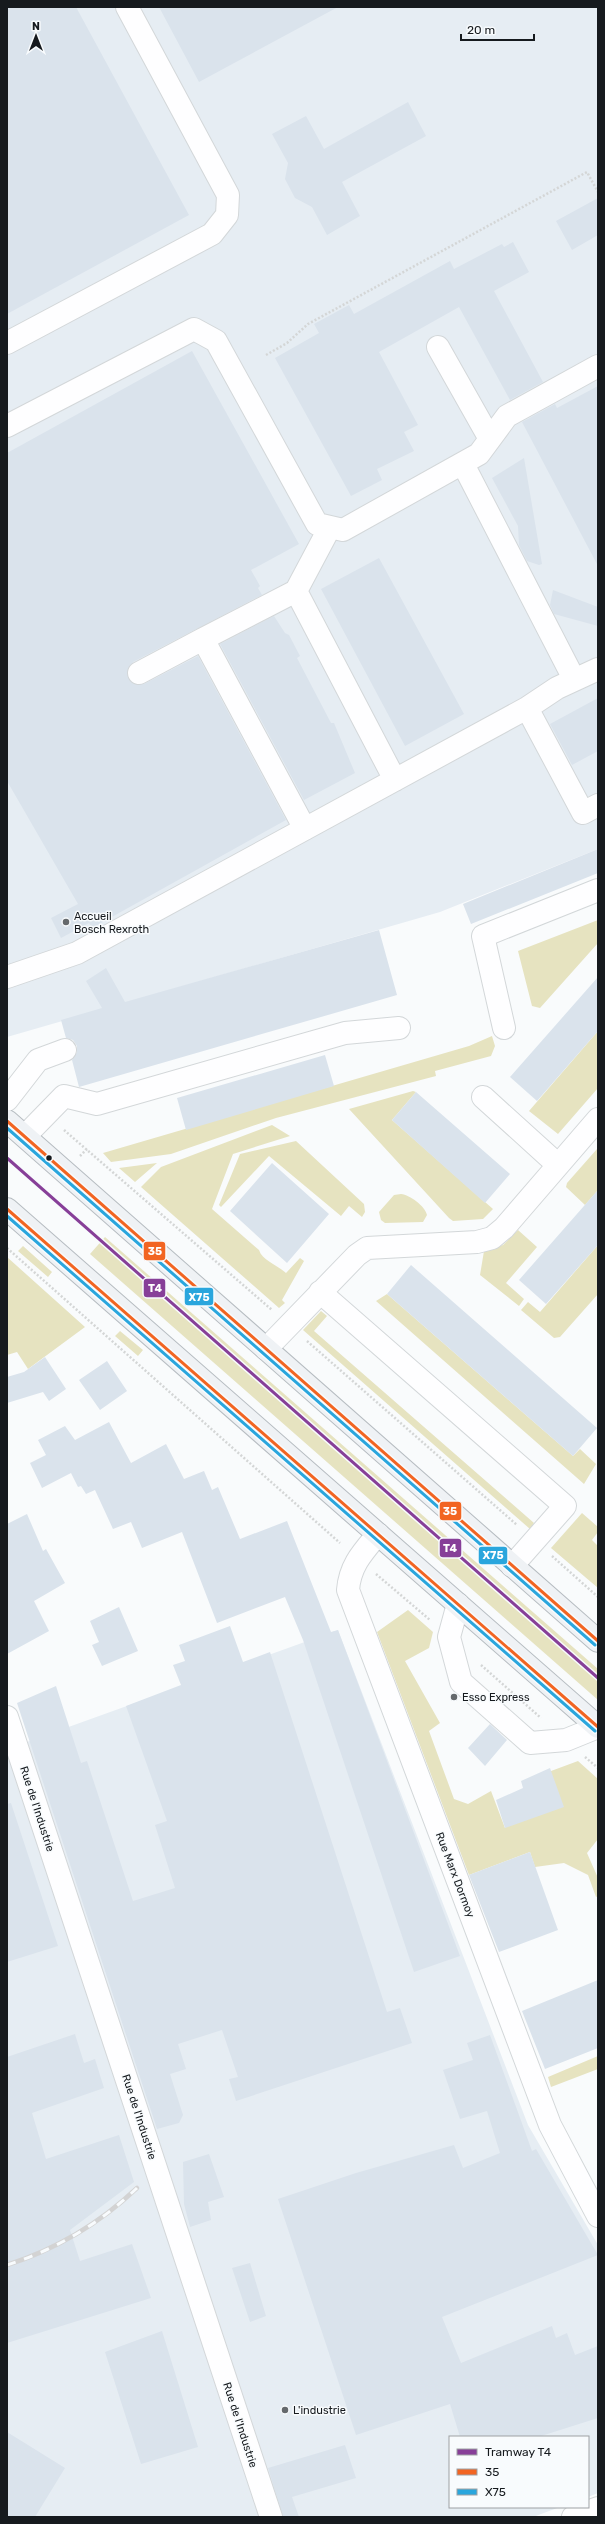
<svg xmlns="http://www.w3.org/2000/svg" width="605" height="2524" viewBox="0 0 605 2524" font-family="Rubik,sans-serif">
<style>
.built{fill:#e6edf3}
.green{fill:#e6e3c0}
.building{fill:#dae3ec}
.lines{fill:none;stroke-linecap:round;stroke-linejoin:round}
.minor-casing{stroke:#d3d7d9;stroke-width:24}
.major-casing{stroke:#b6bcc1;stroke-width:24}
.path{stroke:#d4d6d6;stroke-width:2.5;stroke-dasharray:2 2;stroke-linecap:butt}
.minor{stroke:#fefeff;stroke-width:22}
.major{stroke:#eff2f5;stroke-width:22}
.rail-casing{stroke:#d3d3d3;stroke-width:4.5}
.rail{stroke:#f8fbfd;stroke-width:3;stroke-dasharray:9;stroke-linecap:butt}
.bus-1-casing{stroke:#f8fbfd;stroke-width:6}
.bus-2-casing{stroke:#f8fbfd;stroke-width:6}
.bus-1{stroke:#f26522;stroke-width:3}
.bus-2{stroke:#2aa6dd;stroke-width:3}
.tram-1-casing{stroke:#f8fbfd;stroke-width:6}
.tram-1{stroke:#873f98;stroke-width:3}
.poi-dot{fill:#65696c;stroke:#f8fbfd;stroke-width:1.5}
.bus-dot{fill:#161a1e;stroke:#f8fbfd;stroke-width:1.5}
.labels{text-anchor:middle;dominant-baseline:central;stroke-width:3;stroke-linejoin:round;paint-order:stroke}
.poi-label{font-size:11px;fill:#161a1e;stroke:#f8fbfd;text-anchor:start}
.street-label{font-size:11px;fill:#161a1e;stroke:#f8fbfd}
.line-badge{stroke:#f8fbfd;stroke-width:1.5}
.badge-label{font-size:11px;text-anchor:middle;font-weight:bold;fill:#fff}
</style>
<rect width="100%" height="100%" fill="#f9fbfc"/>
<!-- built -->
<path class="built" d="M7,7h591v842l-158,63 -433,125z
M338,1630l190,495 70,120v248l-10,4v-60h-138v70h110l-27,10h-526v-788l6,18z"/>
<!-- green -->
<path class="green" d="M598,920v23l-58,65 -8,-2 -14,-55z
M598,1031v57l-40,46 -29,-23z
M492,1036l3,10 -4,10 -56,15 1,5 -160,42 -105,36 -60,8 -8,-9 366,-107z
M413,1091l3,1 -24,28 101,89 -10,10 -30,2 -4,-3 -100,-109z
M272,1125l18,11 -57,18 -21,55 47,41c3,10 18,15 27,23l14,-15 4,3 -22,39 3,3 -6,5 -138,-121 20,-20z
M296,1141l68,63 1,8 -3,5 -13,-11 -8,10 -72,-60 -48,51 -2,-2 21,-51z
M597,1149l1,41 -13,15 -19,-18 1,-4z
M157,1163l-22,19 -16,-14z
M401,1194c9,1 24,12 26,21l-4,7 -38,1 -4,-3 -2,-8 15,-17z
M518,1230l19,17 -31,36 18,16 -5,7 -39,-31 4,-24 19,-6z
M105,1237l493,432v31l-508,-446z
M598,1245v49l-38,43 -6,1 -33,-28 7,-8 12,10z
M23,1246l29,26 -4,5 -30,-26z
M7,1257l78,70 -57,42 -11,-17 -10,3z
M387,1294l186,162 7,-7 16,15 -12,20 -208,-183z
M321,1311l6,5 -13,15 220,192 -4,6 -227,-199z
M120,1331l23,19 -5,6 -23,-20z
M582,1513l16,14v5l-6,8 6,6v42l-47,-40z
M408,1610l25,22 -4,16 -24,13 35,62 -11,8 25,68 14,5 23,-13 14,37 46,-57 27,-10 20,18v60l-11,14 11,25v18l-2,1 -8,-22 -24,-12 -29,4 -5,-15 -61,23 -92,-243z
M598,2056v13l-47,18 -3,-10z"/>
<!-- building -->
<path class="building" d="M7,7h69l113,208 -182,99z
M159,7h179l-139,75z
M408,102l18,34 -84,46 18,34 -33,19 -15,-28 -17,-9 -10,-19 3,-16 -16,-29 34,-18 18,33z
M598,198v37l-26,15 -16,-29z
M513,242l16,30 -35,19 49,91 -33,18 -51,-93 -80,45 39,73 -14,7 10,19 -37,18 5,11 -31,16 -76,-138 44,-25 -5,-9 35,-19 5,9 96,-53 4,8 48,-25 2,3z
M192,351l107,193 -48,26 9,16 -2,2 4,7 -129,67 -6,11 5,10 12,1 54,-28 88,164 -194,108 -3,-5 -28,15 -10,-20 27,-14 -71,-123v-328z
M598,386v180l-76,-144 33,-18 2,4z
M524,458l18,106 -3,1 -12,-4 -8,-16 -1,-19 -26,-48z
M379,558l85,156 -59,32 -84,-157z
M553,590l45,17v19l-44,-12 -4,-9z
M274,616l11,17 4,2 11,21 -3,2 34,65h3l21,50 -51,27 -84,-156z
M598,698v53l-26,14 -22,-41z
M598,849v24l-127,51 -8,-20z
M379,930l18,65 -318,92 -7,-27 5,-8v-6l-4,-6 -7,-2 -5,-18 41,-12 -16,-27 20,-13 19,34z
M598,977v54l-61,70 -27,-24z
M325,1055l9,31 -148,44 -9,-32z
M416,1092l94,82 -25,29 -93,-83z
M272,1163l57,51 -42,49 -57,-52z
M598,1190v55l-52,59 -27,-24z
M411,1265l186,163 -24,28 -186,-162z
M45,1357l21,32 -17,12 -6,-9 -36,11v-26l17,-5z
M107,1361l20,30 -27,19 -21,-30z
M109,1422l22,41 35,-19 18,35 20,-8 8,19 6,-3 22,52 47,-18 44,111 7,-2 122,326 -46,16 -111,-332 -18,-43 -68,26 -35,-91 -40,16 -11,-26 -18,7 -18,-39 -9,4 -5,-8 -3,1 -7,-14 -29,15 -12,-25 16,-8 -8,-15 27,-14 10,14z
M27,1514l16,37 3,-2 19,34 -31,18 15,30 -42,23v-130z
M119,1607l19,44 -36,15 -10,-21 7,-3 -9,-21z
M230,1626l13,36 27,-10 117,360 13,-4 12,35 -176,58 -7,-22 9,-2 -16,-47 -44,14 8,25 -16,5 13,41 -4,8 -22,6 -140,-426 39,-17 25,77 6,-2 46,140 42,-13 -20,-63 12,-4 -41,-115 55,-21 -8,-20 12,-4 -6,-16z
M490,1724l17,16 -22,26 -17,-18z
M550,1768l14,39 -59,21 -9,-28 27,-12 -2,-7z
M11,1803l47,143 -51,16v-158z
M530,1852l28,78 -59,22 -30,-77z
M598,1980v68l-53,21 -23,-58z
M75,2034l9,29 11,-4 9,29 -72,25 14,46 73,-24 15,47 -64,48 10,31 52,-17 19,54 -144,45v-286z
M490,2035l42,116 4,-2 62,106 -156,62 19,46 91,-37 4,12 11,-5 8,22 23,-9v72l-60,19h-78l-10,-33 -94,31 -78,-236 78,-26 98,-28 9,23 37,-15 -13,-42 -27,8 -17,-49 30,-10 -6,-17z
M209,2154l15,43 -16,5 3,18 -21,7 -6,-23 -1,-42z
M250,2263l16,53 -16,6 -18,-54z
M162,2331l36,116 -57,17 -36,-112z
M7,2432l58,36 -30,49h-28z
M345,2445l11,33 -64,19 7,20h-16l-15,-49z"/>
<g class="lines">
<!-- minor casing -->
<g class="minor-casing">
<path id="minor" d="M7,343l205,-109 15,-19 1,-20 -101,-188
M438,347l52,92
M7,426l187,-97 22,12 101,183 26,6 136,-76 28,-38 91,-50
M463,464l111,215
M330,527l-34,64 99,189
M296,591l-93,48 102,190
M139,673l64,-34
M527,708l56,105 15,-8
M7,977l70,-24 450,-245 30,-20 41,-19
M504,1028l-21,-92 115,-46
M483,1097l75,68
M7,1100l31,-40 27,-10
M25,1136l39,-40 33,8 248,-71 54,-5
M320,1292l245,214 -53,60
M266,1349l91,-94 10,-7 110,-6 15,-4 12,-10 94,-109
M378,1534c-15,18 -28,31 -30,56l202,535 48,91
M458,1604l-9,33 12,45 69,61 36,-3 32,-13
M7,1717l264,800
M573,2517l25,-9"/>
</g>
<!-- major casing -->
<g class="major-casing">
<path id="major" d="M7,1121l591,520
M7,1209l591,518"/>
</g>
<!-- path -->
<path class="path" d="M266,355l21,-12 21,-19 279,-152 11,20
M64,1130l208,180
M80,1156l7,-7
M7,1248l333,295
M307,1341l210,184
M552,1556l46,41
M376,1574l54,46
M481,1665l60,53
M585,1757l13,11"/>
<!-- minor -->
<use href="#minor" class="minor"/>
<!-- major -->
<use href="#major" class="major"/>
<!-- rail casing -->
<g class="rail-casing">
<path id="rail" d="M7,2265c50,-16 92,-41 130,-77"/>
</g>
<!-- rail -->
<use href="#rail" class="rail"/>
<!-- bus-1 casing -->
<g class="bus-1-casing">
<path id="bus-1" d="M7,1121l591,520
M7,1209l591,518"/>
</g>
<!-- bus-2 casing -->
<g class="bus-2-casing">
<path id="bus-2" d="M7,1128l588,517
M7,1216l588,515"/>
</g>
<!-- bus-1 -->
<use href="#bus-1" class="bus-1"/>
<!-- bus-2 -->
<use href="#bus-2" class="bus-2"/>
<!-- tram-1 casing -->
<g class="tram-1-casing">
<path id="tram-1" d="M7,1158l591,520"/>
</g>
<!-- tram-1 -->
<use href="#tram-1" class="tram-1"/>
</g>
<!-- markers -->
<g class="poi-dot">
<circle cx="66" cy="922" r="4"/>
<circle cx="454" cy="1697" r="4"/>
<circle cx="285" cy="2410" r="4"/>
</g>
<circle class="bus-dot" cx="49" cy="1158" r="3.5"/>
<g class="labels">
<!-- poi labels -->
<g class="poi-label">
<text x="74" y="916">Accueil<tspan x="74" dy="13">Bosch Rexroth</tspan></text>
<text x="462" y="1697">Esso Express</text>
<text x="293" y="2410">L'industrie</text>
</g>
<!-- street labels -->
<g class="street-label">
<text transform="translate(37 1809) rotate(72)">Rue de l'Industrie</text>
<text transform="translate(455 1875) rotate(69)">Rue Marx Dormoy</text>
<text transform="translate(139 2117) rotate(72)">Rue de l'Industrie</text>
<text transform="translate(240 2425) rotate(72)">Rue de l'Industrie</text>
</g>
</g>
<g class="line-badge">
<rect x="143" y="1241" width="23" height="20" rx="4" fill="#f26522"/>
<rect x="143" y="1278" width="23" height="20" rx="4" fill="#873f98"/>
<rect x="184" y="1287" width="30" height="19" rx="4" fill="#2aa6dd"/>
<rect x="439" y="1501" width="23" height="20" rx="4" fill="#f26522"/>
<rect x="439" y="1538" width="23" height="20" rx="4" fill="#873f98"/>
<rect x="478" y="1546" width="30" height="19" rx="4" fill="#2aa6dd"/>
</g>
<g class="badge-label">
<text x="155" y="1255">35</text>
<text x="155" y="1292">T4</text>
<text x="199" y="1301">X75</text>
<text x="450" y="1515">35</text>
<text x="450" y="1552">T4</text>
<text x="493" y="1559">X75</text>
</g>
<!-- border -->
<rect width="605" height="2524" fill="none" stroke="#161a1e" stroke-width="16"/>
<!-- legend -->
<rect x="449" y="2436" width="140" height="72" fill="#f8fbfd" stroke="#9ea1a4"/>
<rect x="457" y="2449" width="20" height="6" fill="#873f98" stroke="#9ea1a4"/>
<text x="485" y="2456" font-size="12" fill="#161a1e">Tramway T4</text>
<rect x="457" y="2469" width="20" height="6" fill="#f26522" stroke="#9ea1a4"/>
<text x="485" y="2476" font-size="12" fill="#161a1e">35</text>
<rect x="457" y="2489" width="20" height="6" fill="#2aa6dd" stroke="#9ea1a4"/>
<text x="485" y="2496" font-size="12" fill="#161a1e">X75</text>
<!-- north arrow -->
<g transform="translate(36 36)" stroke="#f8fbfd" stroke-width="3" paint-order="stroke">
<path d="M0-3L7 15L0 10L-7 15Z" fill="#161a1e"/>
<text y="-6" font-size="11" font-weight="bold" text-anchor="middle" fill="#161a1e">N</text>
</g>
<!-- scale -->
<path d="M461 34v6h73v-6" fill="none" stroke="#161a1e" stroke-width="2"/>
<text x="467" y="34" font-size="12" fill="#161a1e" stroke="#f8fbfd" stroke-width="3" paint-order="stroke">20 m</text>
</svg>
